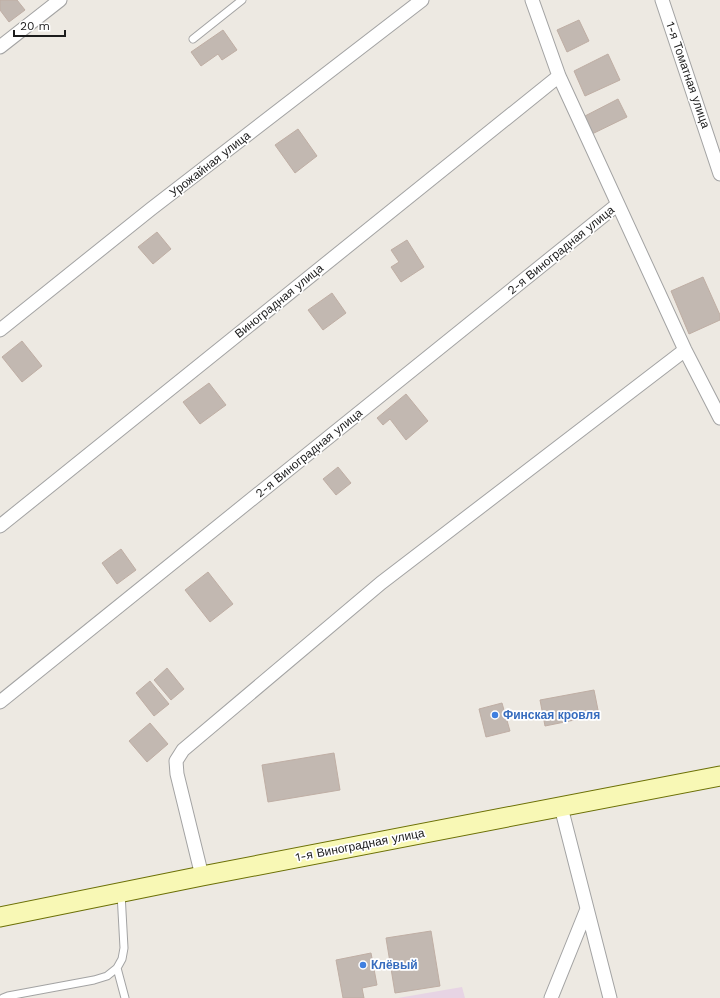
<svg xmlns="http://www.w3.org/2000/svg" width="720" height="998" viewBox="0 0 720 998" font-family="'Work Sans',sans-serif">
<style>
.industrial{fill:#e7d4e4}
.building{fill:#c2b8b1;stroke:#bfaea4}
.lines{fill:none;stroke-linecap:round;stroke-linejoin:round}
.service-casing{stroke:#a3a3a3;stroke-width:9}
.minor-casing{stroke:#a3a3a3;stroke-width:15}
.secondary-casing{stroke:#6c7006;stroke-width:21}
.service{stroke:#fff;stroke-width:7}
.minor{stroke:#fff;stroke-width:13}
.secondary{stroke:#f8f8b5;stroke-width:19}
.shop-dot{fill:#3f7fe0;stroke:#fff;stroke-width:1.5}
.labels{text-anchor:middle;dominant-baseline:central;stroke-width:3.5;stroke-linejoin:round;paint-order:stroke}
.street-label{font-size:12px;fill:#1c1c1c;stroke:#fff}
.shop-label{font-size:12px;font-weight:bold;fill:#366cbe;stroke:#fff;text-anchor:start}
</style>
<rect width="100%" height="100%" fill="#ede9e2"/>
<!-- industrial -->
<path class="industrial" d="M462,987l3,11h-67z"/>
<!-- building -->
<path class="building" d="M0,0h17l8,10 -16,12 -9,-12z
M579,20l10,21 -22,11 -10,-22z
M223,30l14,20 -15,10 -4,-6 -17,12 -10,-14z
M608,54l12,26 -35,16 -11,-25z
M618,99l9,18 -35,17 -9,-17z
M298,129l19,27 -22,17 -20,-28z
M157,232l14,17 -18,15 -15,-17z
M407,240l17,27 -23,15 -10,-15 8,-5 -8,-12z
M703,277l17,38v5l-31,14 -18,-43z
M332,293l14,20 -23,17 -15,-20z
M22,341l20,25 -20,16 -20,-25z
M209,383l17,22 -26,19 -17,-22z
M406,394l22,27 -22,19 -16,-21 -7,6 -6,-7z
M338,467l13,16 -15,12 -13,-16z
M121,549l15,21 -19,14 -15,-21z
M208,572l25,32 -23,18 -25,-32z
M167,668l17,21 -13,11 -17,-20z
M150,681l19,23 -15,12 -18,-23z
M594,690l5,25 -54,11 -5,-26z
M502,703l8,28 -24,6 -7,-28z
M150,723l18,21 -21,18 -18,-21z
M334,753l6,37 -72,12 -6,-37z
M431,931l9,55 -45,7 -9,-55z
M371,953l6,32 -15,3 2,10h-21l-7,-38z"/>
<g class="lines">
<!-- service casing -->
<g class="service-casing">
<path id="service" d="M193,39l49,-39
M117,968l8,30
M3,998l5,-2 86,-16 13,-4 10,-8 5,-9 2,-11 -3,-55"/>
</g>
<!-- minor casing -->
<g class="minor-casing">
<path id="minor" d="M532,0l27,76 126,274 35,68
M662,0l58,174
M0,47l60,-47
M0,330l151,-121 271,-209
M0,526l559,-450
M0,702l618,-498
M561,807l49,191
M202,876l-25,-102 -1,-13 7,-11 198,-167 304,-233
M551,998l36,-89"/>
</g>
<!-- secondary casing -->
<g class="secondary-casing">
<path id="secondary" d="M0,917l202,-41 518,-100"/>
</g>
<!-- service -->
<use href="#service" class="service"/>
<!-- minor -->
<use href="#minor" class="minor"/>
<!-- secondary -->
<use href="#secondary" class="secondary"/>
</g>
<!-- markers -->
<g class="shop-dot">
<circle cx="495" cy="715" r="4"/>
<circle cx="363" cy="965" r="4"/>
</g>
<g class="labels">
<!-- street labels -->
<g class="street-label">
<text transform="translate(688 75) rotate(71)">1-я Томатная улица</text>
<text transform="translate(210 164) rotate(-38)">Урожайная улица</text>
<text transform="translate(561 250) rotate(-39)">2-я Виноградная улица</text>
<text transform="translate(279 301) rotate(-39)">Виноградная улица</text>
<text transform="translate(309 453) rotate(-39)">2-я Виноградная улица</text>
<text transform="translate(360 845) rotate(-11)">1-я Виноградная улица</text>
</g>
<!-- shop labels -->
<g class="shop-label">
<text x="503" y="715">Финская кровля</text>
<text x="371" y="965">Клёвый</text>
</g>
</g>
<!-- scale -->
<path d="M14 30v6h51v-6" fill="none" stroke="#1c1c1c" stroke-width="2"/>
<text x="20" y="30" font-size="12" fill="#1c1c1c" stroke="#ffffff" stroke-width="3" paint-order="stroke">20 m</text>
</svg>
